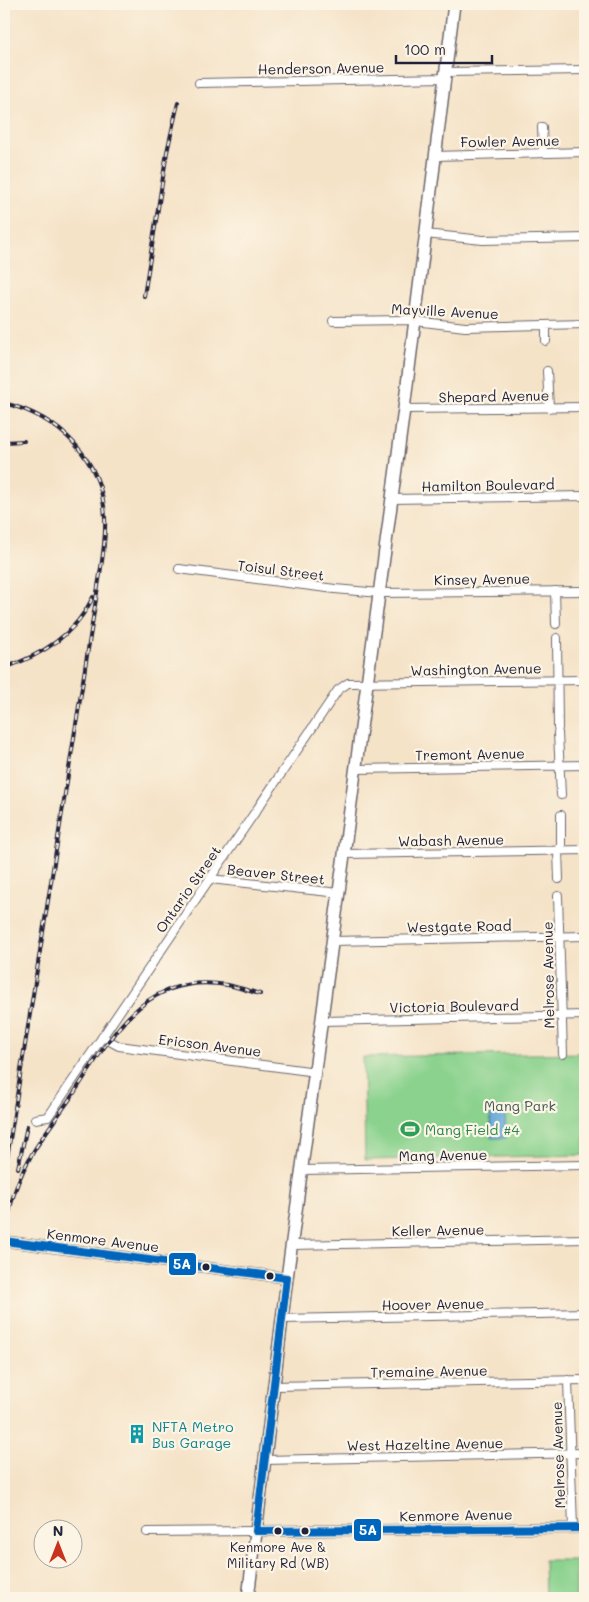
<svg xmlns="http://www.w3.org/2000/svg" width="589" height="1602" viewBox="0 0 589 1602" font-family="Mali,sans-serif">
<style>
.green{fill:#8ad28d;stroke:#567a64}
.water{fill:#66a9da;stroke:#44668a}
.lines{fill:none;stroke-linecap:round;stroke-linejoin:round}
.minor-casing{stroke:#6c666c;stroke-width:10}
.tertiary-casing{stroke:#6c666c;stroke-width:12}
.secondary-casing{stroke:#6c666c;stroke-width:14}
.minor{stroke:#fff;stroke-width:8}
.tertiary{stroke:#fff;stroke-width:10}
.secondary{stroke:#fff;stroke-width:11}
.rail-casing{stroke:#22223b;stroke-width:4}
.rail{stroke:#fcf5e5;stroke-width:2;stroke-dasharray:5.5;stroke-linecap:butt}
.bus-1-casing{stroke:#fcf5e5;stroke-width:11}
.bus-1{stroke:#0065bd;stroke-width:8}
.bus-dot{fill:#22223b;stroke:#fcf5e5;stroke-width:2}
.labels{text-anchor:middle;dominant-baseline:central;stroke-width:4.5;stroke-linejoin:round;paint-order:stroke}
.bus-label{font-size:13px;fill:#22223b;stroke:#fcf5e5}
.street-label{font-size:14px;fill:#22223b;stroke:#fcf5e5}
.park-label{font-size:14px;fill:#415754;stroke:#fcf5e5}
.leisure-label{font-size:14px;fill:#27864d;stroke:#fcf5e5;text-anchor:start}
.culture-label{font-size:14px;fill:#0d838f;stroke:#fcf5e5;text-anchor:start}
.line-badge{stroke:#fcf5e5;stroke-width:2}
.badge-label{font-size:14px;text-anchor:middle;font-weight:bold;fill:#fff}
</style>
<rect width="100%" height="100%" fill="#fcf5e5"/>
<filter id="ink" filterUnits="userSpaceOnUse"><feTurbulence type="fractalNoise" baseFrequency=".02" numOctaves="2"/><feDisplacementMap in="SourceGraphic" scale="10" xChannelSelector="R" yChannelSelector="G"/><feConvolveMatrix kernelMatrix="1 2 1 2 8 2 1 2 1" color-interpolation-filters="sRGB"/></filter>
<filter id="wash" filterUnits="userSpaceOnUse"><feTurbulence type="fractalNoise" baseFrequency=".0096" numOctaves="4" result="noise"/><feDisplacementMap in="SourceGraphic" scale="20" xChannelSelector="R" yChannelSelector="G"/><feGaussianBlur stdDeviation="1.12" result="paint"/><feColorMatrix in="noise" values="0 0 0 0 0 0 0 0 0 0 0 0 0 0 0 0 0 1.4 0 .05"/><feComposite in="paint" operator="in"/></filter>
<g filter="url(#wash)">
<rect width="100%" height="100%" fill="#f5e3c8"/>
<!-- green -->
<path class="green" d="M585,1053v102l-220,5 -2,-103z
M544,1560h32v38h-31z"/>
<!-- water -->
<path class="water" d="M490,1108h15l1,30h-15z"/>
</g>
<g filter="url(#ink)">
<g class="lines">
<!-- minor casing -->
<g class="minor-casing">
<path id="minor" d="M445,72l140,-2
M199,83l246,-5
M542,127l1,26
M435,156l150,-4
M425,234l58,6 102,-2
M333,321l74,-1 58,7 120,-3
M546,325v16
M547,371l2,37
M404,409l181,-2
M392,499l193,-3
M179,569l156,20 45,4 205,-2
M555,591l1,33
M557,638l1,90
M558,733l3,62
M356,769l229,-4
M561,815v35
M558,850l1,29
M344,854l241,-4
M210,879l129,14
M558,896l5,158
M333,941l252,-5
M323,1021l262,-6
M102,1037l17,9 197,26
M35,1119l13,-2 290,-427 10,-7 237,-3
M302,1170l283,-5
M292,1245l293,-6
M282,1319l303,-6
M568,1380l5,148
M274,1386l311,-6
M265,1460l320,-7
M147,1532l109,-1"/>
</g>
<!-- tertiary casing -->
<g class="tertiary-casing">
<path id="tertiary" d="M4,1241l283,37
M256,1531l329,-3"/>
</g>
<!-- secondary casing -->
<g class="secondary-casing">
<path id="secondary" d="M248,1598l39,-320 117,-869 50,-405"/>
</g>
<!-- minor -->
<use href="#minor" class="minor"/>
<!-- tertiary -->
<use href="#tertiary" class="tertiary"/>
<!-- secondary -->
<use href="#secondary" class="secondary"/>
<!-- rail casing -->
<g class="rail-casing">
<path id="rail" d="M144,296l23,-144 11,-49
M4,403c55,14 98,55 101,114 1,19 -2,39 -5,57l-96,603
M4,442l20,-1
M4,668c38,-13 71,-33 89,-71
M18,1168l9,-42
M10,1208c11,-46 35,-74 62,-112 39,-58 70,-125 155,-111 11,2 22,6 33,9
M4,1242l7,-40"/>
</g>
<!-- rail -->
<use href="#rail" class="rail"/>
<!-- bus-1 casing -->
<g class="bus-1-casing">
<path id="bus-1" d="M4,1241l283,37 -31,253 329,-3"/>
</g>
<!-- bus-1 -->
<use href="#bus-1" class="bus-1"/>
</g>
</g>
<!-- icons -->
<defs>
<g id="stadium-bare" transform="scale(1.5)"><path d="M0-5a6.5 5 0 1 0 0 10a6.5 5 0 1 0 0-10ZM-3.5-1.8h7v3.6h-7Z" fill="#2e9e5b" stroke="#fcf5e5" stroke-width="2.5" paint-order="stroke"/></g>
<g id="building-bare" transform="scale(1.5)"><path d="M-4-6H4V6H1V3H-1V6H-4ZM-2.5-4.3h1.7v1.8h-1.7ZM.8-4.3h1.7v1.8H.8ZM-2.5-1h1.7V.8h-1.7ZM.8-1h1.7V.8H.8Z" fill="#0f9aa8" stroke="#fcf5e5" stroke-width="2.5" paint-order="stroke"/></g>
</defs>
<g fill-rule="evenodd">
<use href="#stadium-bare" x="410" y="1129"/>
<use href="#building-bare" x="137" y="1434"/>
</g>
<!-- markers -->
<g class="bus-dot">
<circle cx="206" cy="1267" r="4.5"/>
<circle cx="270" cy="1276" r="4.5"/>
<circle cx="278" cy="1531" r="4.5"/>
<circle cx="305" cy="1531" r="4.5"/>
</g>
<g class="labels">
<!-- bus labels -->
<g class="bus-label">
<text x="278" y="1546">Kenmore Ave &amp;<tspan x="278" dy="16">Military Rd (WB)</tspan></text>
</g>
<!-- street labels -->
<g class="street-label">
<text transform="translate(321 68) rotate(-1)">Henderson Avenue</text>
<text transform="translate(510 141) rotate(-1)">Fowler Avenue</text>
<text transform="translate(445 311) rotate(3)">Mayville Avenue</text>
<text transform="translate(494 396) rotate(-1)">Shepard Avenue</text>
<text transform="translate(488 485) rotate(-1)">Hamilton Boulevard</text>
<text transform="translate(281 570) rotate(7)">Toisul Street</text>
<text transform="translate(482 579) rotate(-1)">Kinsey Avenue</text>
<text transform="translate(476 669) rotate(-1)">Washington Avenue</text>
<text transform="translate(470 754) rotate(-1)">Tremont Avenue</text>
<text transform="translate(451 840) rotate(-1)">Wabash Avenue</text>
<text transform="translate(276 874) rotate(6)">Beaver Street</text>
<text transform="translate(188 889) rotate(-55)">Ontario Street</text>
<text transform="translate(459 926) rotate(-1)">Westgate Road</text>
<text transform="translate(548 975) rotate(-91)">Melrose Avenue</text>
<text transform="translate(454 1006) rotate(-1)">Victoria Boulevard</text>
<text transform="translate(210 1045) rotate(7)">Ericson Avenue</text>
<text transform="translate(443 1155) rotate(-1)">Mang Avenue</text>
<text transform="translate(438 1230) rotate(-1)">Keller Avenue</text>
<text transform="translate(103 1240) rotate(7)">Kenmore Avenue</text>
<text transform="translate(433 1304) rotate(-1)">Hoover Avenue</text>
<text transform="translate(429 1371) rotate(-1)">Tremaine Avenue</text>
<text transform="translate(425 1444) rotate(-1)">West Hazeltine Avenue</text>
<text transform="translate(558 1455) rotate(-92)">Melrose Avenue</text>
<text transform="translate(456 1515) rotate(-1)">Kenmore Avenue</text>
</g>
<!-- park labels -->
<g class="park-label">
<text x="520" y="1105">Mang Park</text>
</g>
<!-- leisure labels -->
<g class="leisure-label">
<text x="425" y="1129">Mang Field #4</text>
</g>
<!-- culture labels -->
<g class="culture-label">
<text x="152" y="1426">NFTA Metro<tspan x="152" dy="16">Bus Garage</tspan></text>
</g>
</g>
<g class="line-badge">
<rect x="168" y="1252" width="29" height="24" rx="5" fill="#0065bd"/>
<rect x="353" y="1518" width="29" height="24" rx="5" fill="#0065bd"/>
</g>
<g class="badge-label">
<text x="182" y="1269">5A</text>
<text x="368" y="1535">5A</text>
</g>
<!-- margin -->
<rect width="589" height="1602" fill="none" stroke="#fcf5e5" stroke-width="20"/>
<!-- north arrow -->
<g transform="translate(58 1544)"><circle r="24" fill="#fcf5e5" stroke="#a5a1a1"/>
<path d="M0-4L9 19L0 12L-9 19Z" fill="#c8321e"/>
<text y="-8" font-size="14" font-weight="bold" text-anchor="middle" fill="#22223b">N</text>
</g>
<!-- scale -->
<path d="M396 55v8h96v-8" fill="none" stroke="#22223b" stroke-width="2.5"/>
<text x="404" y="55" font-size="15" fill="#22223b" stroke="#fcf5e5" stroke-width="4" paint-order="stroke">100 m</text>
</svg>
